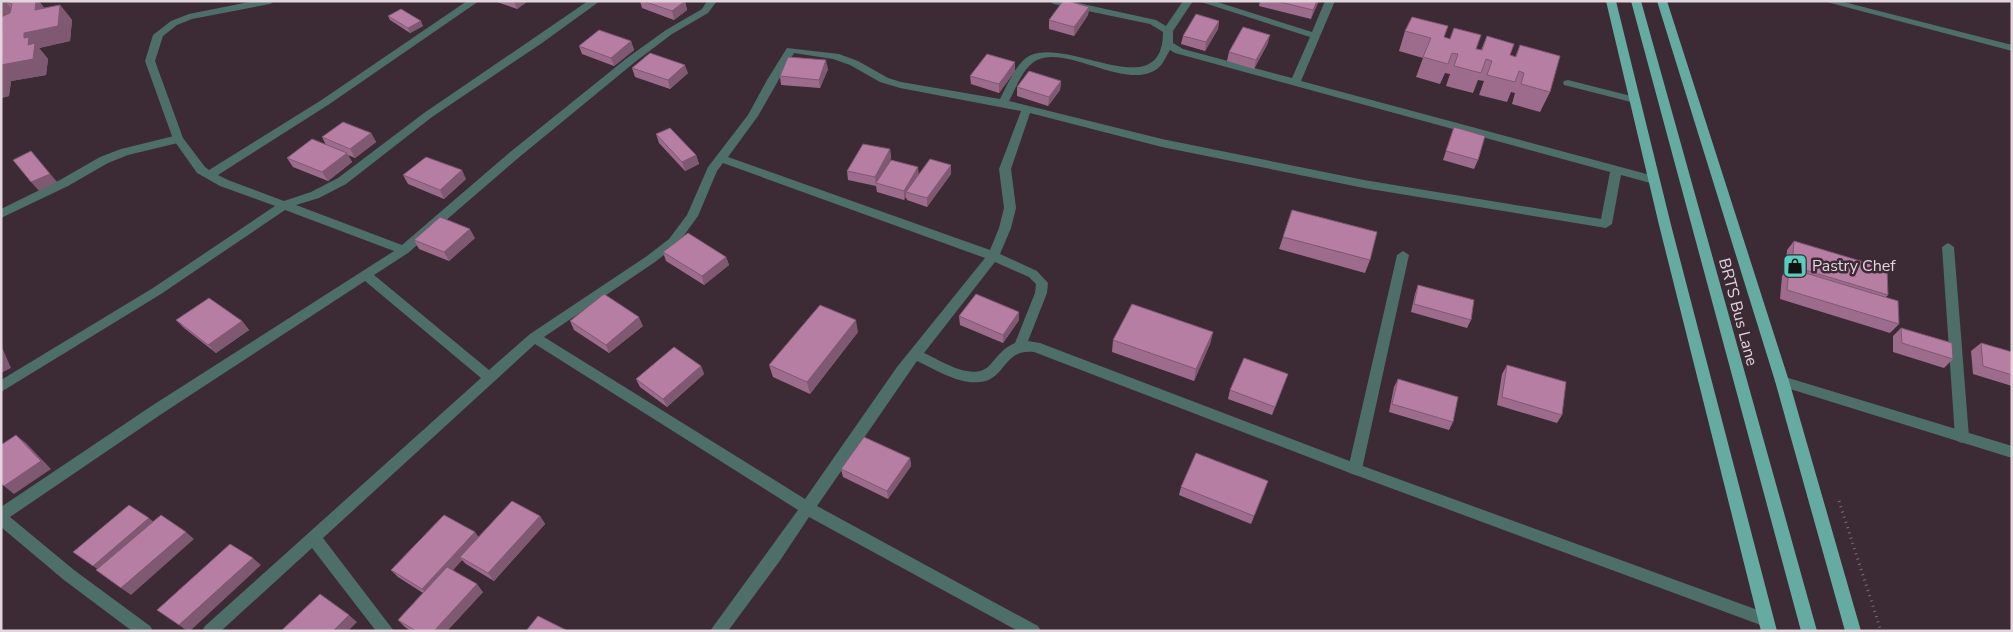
<svg xmlns="http://www.w3.org/2000/svg" width="2013" height="632" viewBox="0 0 2013 632" font-family="'Nunito Sans',sans-serif">
<style>
.lines{fill:none;stroke-linecap:round;stroke-linejoin:round}
.path{stroke:#7c6d76;stroke-width:3;stroke-dasharray:1 4.5;stroke-linecap:butt}
.lane{fill:#4e6e6a;fill-rule:evenodd}
.street{fill:#4e6e6a;fill-rule:evenodd}
.primary{fill:#66aba1;fill-rule:evenodd}
.wall{fill:#9d6c8c}
.shaded-wall{fill:#7f5872}
.building{fill:#b67ea3;stroke:#7f5872}
.labels{text-anchor:middle;dominant-baseline:central;stroke-width:5;stroke-linejoin:round;paint-order:stroke}
.poi-label{font-size:16px;fill:#e2d6dd;stroke:#3c2a35;text-anchor:start}
.street-label{font-size:16px;fill:#e2d6dd;stroke:#3c2a35}
</style>
<rect width="100%" height="100%" fill="#3c2a35"/>
<g class="lines">
<!-- path -->
<path class="path" d="M1839,501l42,130"/>
<!-- lane -->
<path class="lane" d="M1823,1h17l172,44v6z
M1568,80l71,18 1,2 -5,3 -71,-18 -1,-2 1,-2z
M178,135l5,4 -1,3 -54,13 -20,8 -40,23 -67,32v-9l59,-29 40,-23 21,-8z
M1948,243l6,4 15,190 -2,4 -5,2 -5,-2 -2,-4 -13,-190z
M1403,251l6,4 -47,214 -2,4 -5,2 -5,-2 -2,-4 49,-214z"/>
<!-- street -->
<path class="street" d="M254,1h21l-5,3 -78,15 -15,6 -14,11 -8,25 28,77 22,29 4,3 111,-69 147,-100h12l-151,104 -110,70 10,5 56,21 27,-9 27,-14 86,-65 164,-112h12l-58,42 -110,74 -86,67 -27,14 -23,7 106,40 107,-92 118,-95 39,-28 36,-21 5,-8h10l-9,12 -36,21 -37,28 -118,97 -109,94 -34,22 115,95 41,-36 117,-78 22,-17 18,-24 21,-48 40,-52 19,-35 20,-32 52,6 19,7 30,17 13,4 99,17c7,-13 16,-37 31,-44 40,-17 132,51 132,-23l-13,-8 -96,-20 -5,-3h20l87,19 10,6 17,-25h10l-20,30v12l10,6 109,29 18,-41 -112,-36h16l98,31 13,-31h10l-34,80 353,95 6,4 -6,4 -33,-9 -9,49 -6,4 -242,-40 -202,-41 -132,-34 -19,56 5,39 -5,20 -11,26 37,17 11,12 -1,10 -19,48 12,2 320,122 406,148 5,2 3,5 -3,5 -5,2 -416,-154 -316,-121c-32,-3 -27,27 -54,30 -21,3 -45,-13 -63,-21l-100,145 221,120 3,5h-23l-209,-114 -30,45 -51,69h-18l88,-121 -263,-166 -212,194 71,93h-18l-64,-83 -91,83h-19l3,-5 276,-248 -116,-97 -202,132 -153,104 64,53 76,56 3,5h-21l-68,-51 -63,-53v-20l152,-102 241,-154 -109,-41 -124,84 -160,98v-12l152,-92 122,-82 -55,-20 -23,-13 -24,-34 -28,-78 8,-26 18,-14 18,-7zM1170,50l5,3 435,119 -9,47 -237,-39 -202,-41 -153,-38c7,-13 14,-34 28,-41 31,-15 89,31 120,9 6,-4 9,-13 13,-19zM794,53l39,6 17,6 30,17 20,6 121,23 -22,58 5,39 -5,20 -9,22 -262,-93 30,-41zM723,163l262,95 -88,109 -92,132 -261,-162 111,-75 22,-17 21,-29 19,-45zM995,262l34,15 7,7 -1,9 -20,50c-12,5 -18,14 -26,23 -17,16 -49,-6 -65,-13z
M1782,376l230,70v12l-235,-73 -2,-4 2,-4z"/>
<!-- primary -->
<path class="primary" d="M1606,1h10l55,224 106,406h-16l-102,-406z
M1631,1h10l176,630h-16z
M1657,1h10l122,380 72,250h-16l-70,-250z"/>
</g>
<!-- wall -->
<path class="wall" d="M1,1h38l5,7 16,-3 12,15 -2,21 -31,7 9,11 -2,16 -35,6 -2,15 -8,2z
M494,1h34l-11,8z
M640,1h45l2,9 -13,10 -32,-12z
M1260,1h57l-6,18 -52,-13z
M1089,7l-1,8 -14,21 -25,-7v-9z
M388,16l35,10 -13,7 -20,-13z
M1219,21l-1,8 -13,22 -24,-7 2,-8z
M1405,31l39,6 37,13 6,-14 23,19 5,2 5,-12 30,47 -10,20 -28,-8 3,-11 -4,-1 -4,10 -28,-7 5,-14 -6,-1 -5,13 -27,-7 4,-12 -5,-1 -5,11 -24,-7 7,-19 -24,-7z
M631,41l3,9 -20,16 -32,-12 -3,-8z
M1268,43l-14,26 -27,-8 2,-9z
M632,68l56,5 -18,16 -35,-12z
M828,69l-8,19 -39,-3 -1,-9z
M1015,71l-16,22 -28,-9 -1,-8z
M1061,81l-1,9 -12,16 -31,-10v-9z
M1454,127l24,33 -4,9 -31,-9z
M371,133l5,9 -21,16 -7,-3 4,7 -24,19 -35,-14 -6,-9 39,-13 -4,-8z
M656,134l40,21 3,9 -14,7 -26,-28z
M890,149l1,9 -7,14 35,2 32,-9v9l-24,33 -20,-7 -1,-3 -2,3 -27,-8 -1,-6 -28,-6 -1,-9z
M403,175l63,4 -22,20 -36,-15z
M1283,237l87,23 -5,13 -86,-24z
M475,238l-26,23 -30,-12 -5,-9z
M1794,241l94,54 -2,2 13,27 -9,9 -110,-34 2,-23 3,-4 2,-22z
M663,252l63,5 3,8 -25,20 -38,-24z
M1418,285l53,35 -4,8 -56,-16 4,-18z
M959,316l60,4 -16,23 -43,-18z
M176,320l66,1 7,9 -33,23 -32,-25z
M570,321l73,5 -34,27 -35,-23z
M1901,328l52,31 -9,9 -51,-16v-16z
M858,332l-48,62 -37,-17 -4,-12z
M1213,332l-3,12 -16,37 -82,-29 1,-12z
M1981,343l31,9v34l-39,-12 -2,-23z
M1507,365l55,50 -5,8 -60,-18 5,-31z
M701,366l3,8 -37,33 -27,-20 -4,-8z
M1398,379l55,43 -4,8 -60,-18 5,-25z
M1285,382l-13,33 -44,-16 2,-9z
M910,458l1,8 -23,33 -45,-22 -2,-8z
M1181,487l84,2 -14,35 -72,-29z
M540,516l5,8 -51,57 -28,-17 -4,-4 -9,10 30,22 -36,39h-36l-6,-4 -7,-7 25,-27 -25,-16 -7,-7 88,-33z"/>
<!-- shaded-wall -->
<path class="shaded-wall" d="M1,1l5,1 13,15 -9,14 -9,11z
M36,1h3l10,13 -14,-4z
M514,1h14l-11,8z
M685,1l2,9 -13,10 -2,-9z
M1317,1h2l-8,18 2,-9z
M60,5l12,15 -2,21 -31,7 9,11 -2,16 -35,6 -2,15 -8,2v-33l23,-27v-5z
M1089,7l-1,8 -14,21v-9z
M421,21l2,5 -13,7 -2,-5z
M1219,21l-1,8 -13,22 1,-9z
M1270,35l-2,8 -14,26 2,-9z
M631,41l3,9 -20,16 -3,-8z
M826,60l2,9 -8,19 -1,-8z
M1015,62v9l-16,22v-9z
M685,65l3,8 -18,16 -2,-9z
M1061,81l-1,9 -12,16 1,-9z
M371,133l5,9 -21,16 -5,-9z
M890,149l1,9 -14,26 -1,-1v3l-1,-9z
M31,151l8,9 18,22 -18,9 -8,-9z
M347,153l5,9 -24,19 -6,-9z
M696,155l3,9 -14,7 -3,-9z
M951,165v9l-24,33v-9z
M918,167l1,9 -13,16v5l-2,3v-9z
M462,170l4,9 -22,20 -4,-9z
M470,229l5,9 -26,23 -5,-9z
M726,257l3,8 -25,20 -2,-9z
M1019,312v8l-16,23v-8z
M639,317l4,9 -34,27 -3,-8z
M856,320l2,12 -48,62 -3,-12z
M242,321l7,9 -33,23 -8,-8z
M1213,332l-3,12 -16,37 2,-12z
M1,345l10,23 -10,5z
M701,366l3,8 -37,33 -4,-8z
M16,435l10,8 25,26 -37,25 -10,-8z
M910,458l1,8 -23,33 -1,-8z
M540,516l5,8 -51,57 -6,-8z
M149,518l10,8 -56,47 -10,-7z
M186,532l8,7 -63,56 -10,-7z
M475,532l6,8 -21,17 2,3 -33,36 -7,-7z
M253,558l8,7 -71,66h-3l-8,-6z
M477,584l6,8 -36,39h-13z
M349,615l8,7 -9,9h-15z"/>
<!-- building -->
<path class="building" d="M1,1h35l-1,9 25,-5 -2,21 -34,7v5l5,-1 -1,8 7,-2 -2,16 -32,6v-35l1,-7h-1v-6l9,-4 2,-9 -6,-2 -5,1z
M643,1h42l-13,10z
M1063,1h5l21,6 -15,20 -25,-7z
M1276,1h41l-4,9z
M401,9l20,12 -13,7 -20,-12z
M1196,14l23,7 -13,21 -23,-6z
M1412,17l36,9 -4,11 6,2 4,-11 27,7 -5,14 6,1 5,-14 27,8 -4,11 6,2 4,-12 40,11 -10,36 -29,-8 3,-11 -5,-2 -4,11 -28,-7 5,-14 -6,-2 -5,14 -27,-7 4,-12 -6,-1 -4,11 -25,-7 8,-19 -26,-7z
M1243,27l27,8 -14,25 -27,-8z
M599,30l32,11 -20,17 -32,-12z
M650,53l35,12 -17,15 -36,-12z
M987,54l28,8 -16,22 -29,-8z
M788,57l38,3 -7,20 -39,-4z
M1029,71l32,10 -12,16 -32,-10z
M343,122l28,11 -21,16 -28,-12z
M1454,127l31,9 -7,24 -32,-9z
M670,128l26,27 -14,7 -26,-28z
M312,139l35,14 -25,19 -35,-14z
M863,144l27,5 -15,28 -28,-6z
M31,151l19,23 -19,8 -18,-22z
M426,157l36,13 -22,20 -37,-15z
M930,159l21,6 -24,33 -21,-6z
M891,160l27,7 -14,24 -28,-8z
M1292,210l85,22 -7,28 -87,-23z
M440,217l30,12 -26,23 -30,-12z
M688,233l38,24 -24,19 -39,-24z
M1794,241l93,28 1,26 -96,-29z
M1789,268l109,33 1,23 -112,-34z
M1418,285l56,15 -3,20 -57,-16z
M604,294l35,23 -33,28 -36,-24z
M976,294l43,18 -16,23 -44,-19z
M209,298l33,23 -34,24 -32,-25z
M1132,304l81,28 -17,37 -83,-29z
M820,305l36,15 -49,62 -38,-17z
M1901,328l51,15 1,16 -51,-16z
M1981,343l31,9v23l-29,-9z
M674,347l27,19 -38,33 -27,-20z
M1244,358l44,16 -13,33 -45,-17z
M1507,365l59,17 -4,33 -60,-18z
M1398,379l60,18 -5,25 -61,-18z
M16,435l25,26 -37,25 -3,-3v-38z
M864,437l46,21 -23,33 -46,-22z
M1196,453l72,28 -14,35 -73,-29z
M512,501l28,15 -52,57 -28,-16z
M129,505l20,13 -56,48 -20,-14z
M161,515l25,17 -65,56 -25,-18z
M444,515l31,17 -53,57 -31,-19z
M230,544l23,14 -74,67 -22,-15z
M447,567l30,17 -43,47h-18l-18,-11z
M320,594l29,21 -16,16h-52z
M538,616l30,15h-42z"/>
<!-- icons -->
<defs>
<g id="shop-square" transform="scale(1.25)"><rect x="-9" y="-9" width="18" height="18" rx="4" fill="#58cebf" stroke="#3c2a35"/><path d="M-5-2.5h2.3a2.7 3.5 0 0 1 5.4 0H5L5.5 6h-11ZM-1.5-2.5h3a1.5 2.3 0 0 0-3 0Z" fill="#111"/></g>
</defs>
<g fill-rule="evenodd">
<use href="#shop-square" x="1795" y="266"/>
</g>
<g class="labels">
<!-- poi labels -->
<g class="poi-label">
<text x="1812" y="266">Pastry Chef</text>
</g>
<!-- street labels -->
<g class="street-label">
<text transform="translate(1738 312) rotate(75)">BRTS Bus Lane</text>
</g>
</g>
<!-- border -->
<rect width="2013" height="632" fill="none" stroke="#e2d6dd" stroke-width="5"/>
</svg>
